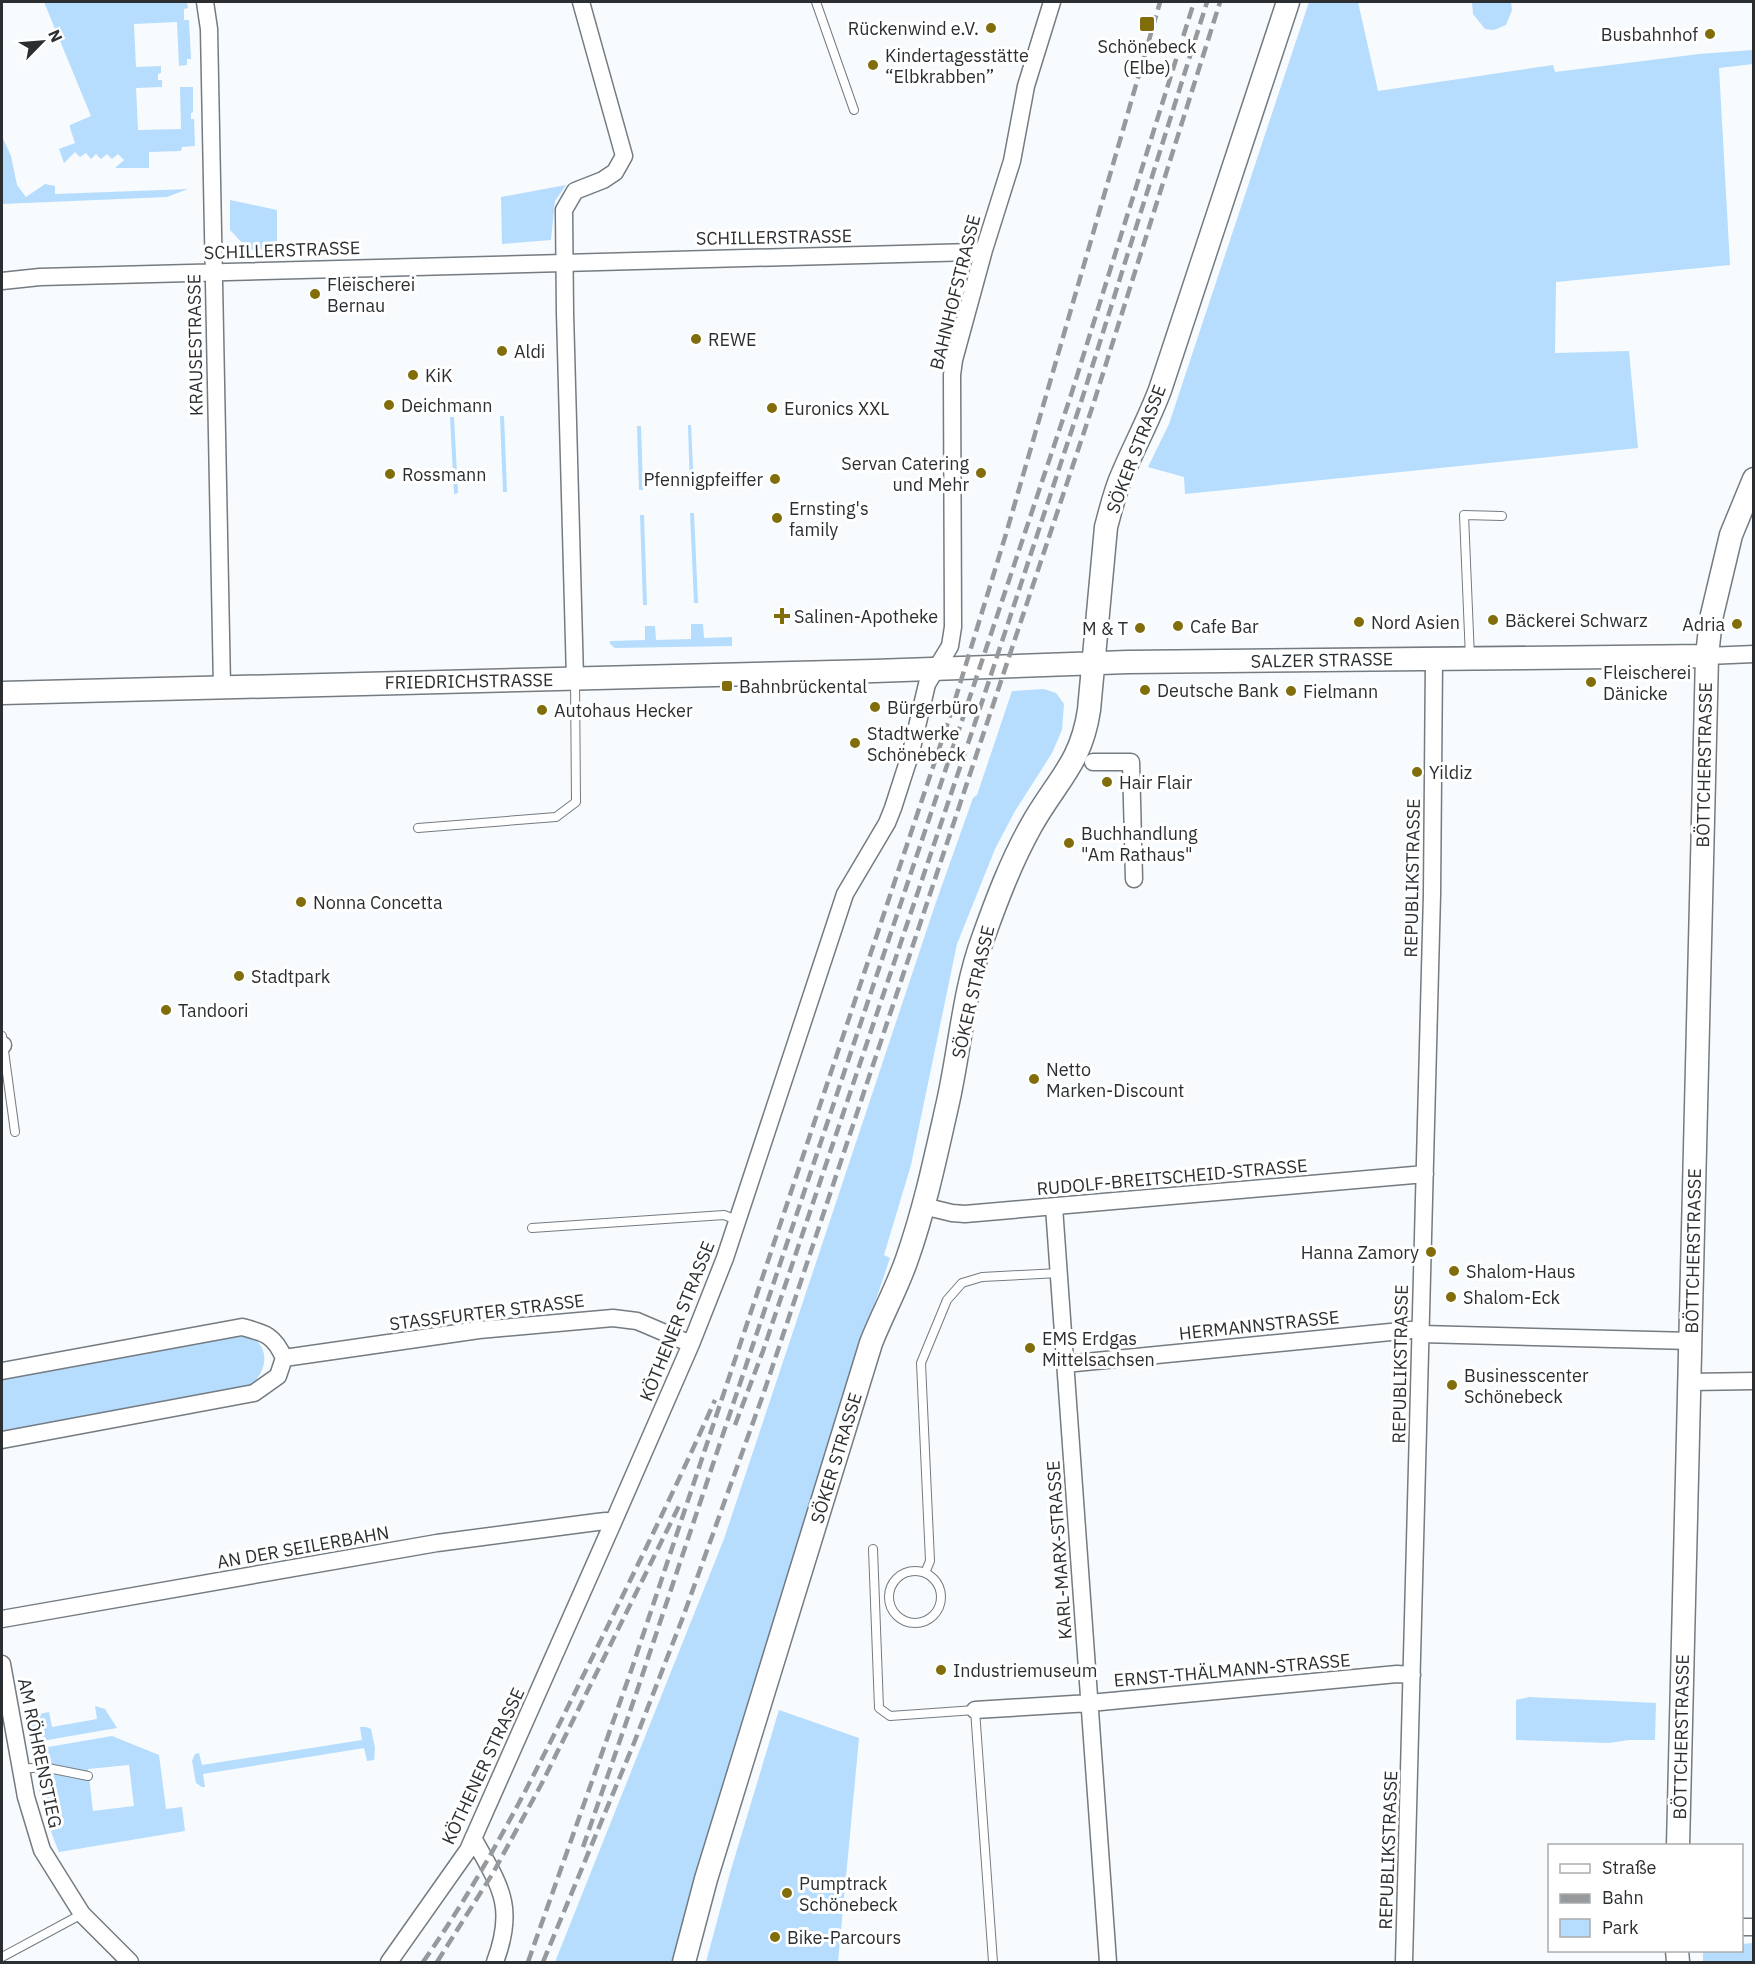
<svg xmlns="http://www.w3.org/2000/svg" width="1755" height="1964" viewBox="0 0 1755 1964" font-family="'IBM Plex Sans',sans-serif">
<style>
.green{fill:#b6dcfe;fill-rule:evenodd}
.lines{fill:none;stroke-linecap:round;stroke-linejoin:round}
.lane-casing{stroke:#747b81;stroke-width:10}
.street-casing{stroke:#747b81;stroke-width:19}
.secondary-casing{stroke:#747b81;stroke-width:25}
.lane{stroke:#fff;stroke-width:8}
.street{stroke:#fff;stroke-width:16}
.secondary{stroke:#fff;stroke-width:22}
.rail{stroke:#969a9c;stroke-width:4.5;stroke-dasharray:12 6;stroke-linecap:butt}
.poi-dot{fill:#816e0b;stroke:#fff;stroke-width:2}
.labels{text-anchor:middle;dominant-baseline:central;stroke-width:6;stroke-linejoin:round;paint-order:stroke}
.poi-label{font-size:18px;fill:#2c2f31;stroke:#fff;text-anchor:start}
.street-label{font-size:18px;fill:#2c2f31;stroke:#fff}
</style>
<rect width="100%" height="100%" fill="#f7fbfd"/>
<!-- green -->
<path class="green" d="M44,2h143l1,6 -4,1v11h5l2,39h-4v6l-8,1 -2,-44 -43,2 2,43 25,-1v7l-3,1v6h4v7l-26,1 2,42 43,-1 -1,-42h13v25l-2,1v6h3l1,27 -13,1 -1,4 -32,1v16h-34l9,-8 -6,-6 -6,5 -5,-5 -6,5 -5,-5 -5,5 -5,-6 -6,4 -5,-5 -11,11 -5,-14 16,-6 -5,-15v-3l21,-9z
M1309,2h49l20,89 175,-26 2,7 144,-18 54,-4v14l-34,4 11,197 -174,17 -1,71 74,-2 9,97 -453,46 -1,-17 -36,-10 21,-43z
M1472,2h39l1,8 -6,15 -12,5 -9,-1 -12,-15z
M2,136l9,20 6,29 9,12 19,-13 10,2v8l133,-5 -21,8 -165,7z
M566,185l-11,16 -4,39 -49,4 -1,-47z
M230,200l47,10v39l-28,1 -19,-20z
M500,416h4l3,76h-4z
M450,417h4l4,76 -4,1z
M688,425h3l3,64h-4z
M637,426h4l2,64h-4z
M690,513h4l4,90h-4z
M640,515h4l3,90h-4z
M691,624h12l1,14 28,-1v9l-117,2 -5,-4v-3l35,-1v-14h10l1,14 35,-1z
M1044,689l12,4 8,11 -2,26 -10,23 -37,58 -20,38 -38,95 -46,221 -27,90 6,3 -39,116 -178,588h-118l169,-423 211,-634 38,-107 4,-3 35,-104z
M227,1334c7,0 17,0 24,3 23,13 13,41 -5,51l-244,46v-57z
M1529,1697l127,6 -1,37h-26l-20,3 -93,-3v-40z
M95,1706l10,3 12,19 -87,15 -5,-26 24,-5 3,15 45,-8z
M779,1710l80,28 -21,224h-132l24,-89z
M360,1727h6l5,2 4,19 -1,12 -7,1 -3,-13 -161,26 2,13h-3l-6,-4 -4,-22 3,-7 4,-1 3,12 160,-25z
M112,1736l47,19 7,54 16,-2 3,24 -126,21c-14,-33 -22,-67 -28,-102zM129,1765l5,41 -41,5 -5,-42z
M1753,1943v19h-50v-11l39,-1v-6z"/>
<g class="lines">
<!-- lane casing -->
<g class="lane-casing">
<path id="lane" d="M816,2l38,108
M953,359l-10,-16 18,-55 15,-5
M1470,658l-6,-143 38,1
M418,828l138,-11 20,-15 -1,-123
M2,1036l13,96
M532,1228l192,-13 13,5
M873,1549l6,159 11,8 85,-6 18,252
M889 1597a26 26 0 1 1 52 0a26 26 0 1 1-52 0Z
M925,1573l5,-12 -9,-198 26,-63 15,-17 20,-6 77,-4
M21,1769l22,-2 45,9
M2,1957l80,-43"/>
</g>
<!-- street casing -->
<g class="street-casing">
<path id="street" d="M205,2l4,27 13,658
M2,281l38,-4 933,-25 11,-2
M1707,656l47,-2
M575,678l-10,-365 -1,-103 11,-19 28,-11 12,-8 9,-16 -43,-154
M1093,762h38l3,117
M2,1045h1
M923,1206l29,7 13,1 460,-40
M1054,1207l54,755
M1421,1334l270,7
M284,1358l195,-28 134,-12 24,3 54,23
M1065,1364l356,-35
M2,1371l240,-44c23,6 32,8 42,31l-6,18 -24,17 -252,47
M1690,1382l64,-1
M2,1619l435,-76 160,-21 9,-1 6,4
M2,1664l24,133 16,53 40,64 48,48
M975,1710l115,-7 307,-29 15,1
M473,1838c27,48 43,68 22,124
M1742,1927h12
M389,1962l79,-112 144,-325 79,-181 34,-86 120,-364 42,-71 6,-15 18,-56 16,-68 23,-38 3,-19 -1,-252 2,-15 30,-110 28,-89 14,-75 26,-84
M1404,1962l28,-1068 2,-235"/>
</g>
<!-- secondary casing -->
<g class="secondary-casing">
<path id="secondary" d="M2,693l872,-22 254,-9 579,-6
M1678,1846l29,-1190 4,-37 20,-84 23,-56
M1677,1950l1,12
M684,1962l22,-83 165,-536c11,-28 26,-55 36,-84 18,-51 29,-104 41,-157 12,-54 16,-113 35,-164 14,-39 28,-76 48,-112 25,-45 50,-62 58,-116l17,-183c5,-18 9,-37 17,-54 12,-28 26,-54 37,-83l128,-388"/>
</g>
<!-- lane -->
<use href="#lane" class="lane"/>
<!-- street -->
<use href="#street" class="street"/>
<!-- secondary -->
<use href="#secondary" class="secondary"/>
<!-- rail -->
<path class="rail" d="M735,1425l28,-74 219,-649 100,-303 125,-397
M583,1847l53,-153 435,-1299 123,-393
M423,1962c64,-91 115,-194 164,-294 44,-89 88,-178 128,-268
M437,1962l56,-89 49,-90 139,-281
M528,1962l103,-291 320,-958 55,-179 154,-532
M543,1962l91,-219 49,-126 81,-225 330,-990 126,-400"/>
</g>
<!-- markers -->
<g class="poi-dot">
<rect x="1139" y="16" width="16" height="16" rx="3"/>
<circle cx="991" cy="28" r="6"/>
<circle cx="1710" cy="34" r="6"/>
<circle cx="873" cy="65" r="6"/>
<circle cx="315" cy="294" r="6"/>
<circle cx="696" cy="339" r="6"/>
<circle cx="502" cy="351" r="6"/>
<circle cx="413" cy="375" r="6"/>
<circle cx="389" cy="405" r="6"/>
<circle cx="772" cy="408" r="6"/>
<circle cx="981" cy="473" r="6"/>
<circle cx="390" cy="474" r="6"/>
<circle cx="775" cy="479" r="6"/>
<circle cx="777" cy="518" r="6"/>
<path d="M779 607h6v6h6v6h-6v6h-6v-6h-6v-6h6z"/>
<circle cx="1493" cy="620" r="6"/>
<circle cx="1359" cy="622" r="6"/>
<circle cx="1737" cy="624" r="6"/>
<circle cx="1178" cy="626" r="6"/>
<circle cx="1140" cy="628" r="6"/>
<circle cx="1591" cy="682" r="6"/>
<rect x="721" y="680" width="12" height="12" rx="3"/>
<circle cx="1145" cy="690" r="6"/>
<circle cx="1291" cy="691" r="6"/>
<circle cx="875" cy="707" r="6"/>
<circle cx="542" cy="710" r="6"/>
<circle cx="855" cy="743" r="6"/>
<circle cx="1417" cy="772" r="6"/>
<circle cx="1107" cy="782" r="6"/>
<circle cx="1069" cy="843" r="6"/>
<circle cx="301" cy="902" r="6"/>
<circle cx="239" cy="976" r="6"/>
<circle cx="166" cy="1010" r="6"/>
<circle cx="1034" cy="1079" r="6"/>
<circle cx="1431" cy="1252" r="6"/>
<circle cx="1454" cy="1271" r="6"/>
<circle cx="1451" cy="1297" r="6"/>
<circle cx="1030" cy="1348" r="6"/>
<circle cx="1452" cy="1385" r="6"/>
<circle cx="941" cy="1670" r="6"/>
<circle cx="787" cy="1893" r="6"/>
<circle cx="775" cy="1937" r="6"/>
</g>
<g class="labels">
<!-- poi labels -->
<g class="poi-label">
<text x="979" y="28" text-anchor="end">Rückenwind e.V.</text>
<text x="1698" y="34" text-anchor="end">Busbahnhof</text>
<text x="1147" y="46" text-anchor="middle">Schönebeck<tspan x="1147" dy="21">(Elbe)</tspan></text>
<text x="885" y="55">Kindertagesstätte<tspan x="885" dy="21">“Elbkrabben”</tspan></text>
<text x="327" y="284">Fleischerei<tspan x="327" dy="21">Bernau</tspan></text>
<text x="708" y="339">REWE</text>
<text x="514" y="351">Aldi</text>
<text x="425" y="375">KiK</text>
<text x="401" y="405">Deichmann</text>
<text x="784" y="408">Euronics XXL</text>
<text x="969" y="463" text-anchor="end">Servan Catering<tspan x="969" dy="21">und Mehr</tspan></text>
<text x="402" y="474">Rossmann</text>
<text x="763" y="479" text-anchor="end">Pfennigpfeiffer</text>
<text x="789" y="508">Ernsting's<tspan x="789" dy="21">family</tspan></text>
<text x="794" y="616">Salinen-Apotheke</text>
<text x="1505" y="620">Bäckerei Schwarz</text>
<text x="1371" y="622">Nord Asien</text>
<text x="1725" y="624" text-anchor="end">Adria</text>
<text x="1190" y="626">Cafe Bar</text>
<text x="1128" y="628" text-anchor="end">M &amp; T</text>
<text x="1603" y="672">Fleischerei<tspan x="1603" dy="21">Dänicke</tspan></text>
<text x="739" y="686">Bahnbrückental</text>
<text x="1157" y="690">Deutsche Bank</text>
<text x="1303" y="691">Fielmann</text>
<text x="887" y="707">Bürgerbüro</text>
<text x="554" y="710">Autohaus Hecker</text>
<text x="867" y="733">Stadtwerke<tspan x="867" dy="21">Schönebeck</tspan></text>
<text x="1429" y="772">Yildiz</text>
<text x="1119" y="782">Hair Flair</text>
<text x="1081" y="833">Buchhandlung<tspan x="1081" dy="21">"Am Rathaus"</tspan></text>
<text x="313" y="902">Nonna Concetta</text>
<text x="251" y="976">Stadtpark</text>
<text x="178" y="1010">Tandoori</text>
<text x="1046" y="1069">Netto<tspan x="1046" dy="21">Marken-Discount</tspan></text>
<text x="1419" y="1252" text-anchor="end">Hanna Zamory</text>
<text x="1466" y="1271">Shalom-Haus</text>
<text x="1463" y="1297">Shalom-Eck</text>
<text x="1042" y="1338">EMS Erdgas<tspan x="1042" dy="21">Mittelsachsen</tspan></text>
<text x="1464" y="1375">Businesscenter<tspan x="1464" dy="21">Schönebeck</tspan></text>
<text x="953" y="1670">Industriemuseum</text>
<text x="799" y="1883">Pumptrack<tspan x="799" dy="21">Schönebeck</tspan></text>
<text x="787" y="1937">Bike-Parcours</text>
</g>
<!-- street labels -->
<g class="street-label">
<text transform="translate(774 237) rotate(-1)">SCHILLERSTRASSE</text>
<text transform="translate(282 250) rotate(-2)">SCHILLERSTRASSE</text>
<text transform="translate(955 292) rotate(-76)">BAHNHOFSTRASSE</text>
<text transform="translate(195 345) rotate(-91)">KRAUSESTRASSE</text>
<text transform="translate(1136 449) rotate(-69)">SÖKER STRASSE</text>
<text transform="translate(1322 660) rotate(-1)">SALZER STRASSE</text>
<text transform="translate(469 681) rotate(-1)">FRIEDRICHSTRASSE</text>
<text transform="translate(1704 765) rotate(-89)">BÖTTCHERSTRASSE</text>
<text transform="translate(1412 878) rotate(-89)">REPUBLIKSTRASSE</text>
<text transform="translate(973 992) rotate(-77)">SÖKER STRASSE</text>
<text transform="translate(1172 1177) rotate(-5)">RUDOLF-BREITSCHEID-STRASSE</text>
<text transform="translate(1693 1251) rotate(-89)">BÖTTCHERSTRASSE</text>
<text transform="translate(487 1312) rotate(-7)">STASSFURTER STRASSE</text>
<text transform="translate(677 1321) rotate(-68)">KÖTHENER STRASSE</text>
<text transform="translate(1259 1325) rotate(-6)">HERMANNSTRASSE</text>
<text transform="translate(1400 1364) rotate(-89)">REPUBLIKSTRASSE</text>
<text transform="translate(836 1458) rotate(-73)">SÖKER STRASSE</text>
<text transform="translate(303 1547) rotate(-10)">AN DER SEILERBAHN</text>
<text transform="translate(1059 1550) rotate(-94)">KARL-MARX-STRASSE</text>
<text transform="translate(1232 1670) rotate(-5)">ERNST-THÄLMANN-STRASSE</text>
<text transform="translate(1681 1737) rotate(-89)">BÖTTCHERSTRASSE</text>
<text transform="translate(40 1753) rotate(78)">AM RÖHRENSTIEG</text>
<text transform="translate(483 1766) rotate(-65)">KÖTHENER STRASSE</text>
<text transform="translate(1388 1850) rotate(-88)">REPUBLIKSTRASSE</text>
</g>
</g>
<!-- border -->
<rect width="1755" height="1964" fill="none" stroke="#2c2f31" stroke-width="6"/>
<!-- legend -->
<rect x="1548" y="1844" width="195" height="108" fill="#ffffff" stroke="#abacad" stroke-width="1.5"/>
<rect x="1560" y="1864" width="30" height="9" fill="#ffffff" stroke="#abacad" stroke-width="1.5"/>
<text x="1602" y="1874" font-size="18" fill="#2c2f31">Straße</text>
<rect x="1560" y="1894" width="30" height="9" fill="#969a9c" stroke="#abacad" stroke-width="1.5"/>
<text x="1602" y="1904" font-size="18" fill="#2c2f31">Bahn</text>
<rect x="1560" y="1919" width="30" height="18" fill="#b6dcfe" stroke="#abacad" stroke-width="1.5"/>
<text x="1602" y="1934" font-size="18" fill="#2c2f31">Park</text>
<!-- north arrow -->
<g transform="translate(42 42) rotate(65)" stroke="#ffffff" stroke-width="4.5" paint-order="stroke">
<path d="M0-4.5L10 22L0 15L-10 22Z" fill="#2c2f31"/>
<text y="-9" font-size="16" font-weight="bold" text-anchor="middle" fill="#2c2f31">N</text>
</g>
</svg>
